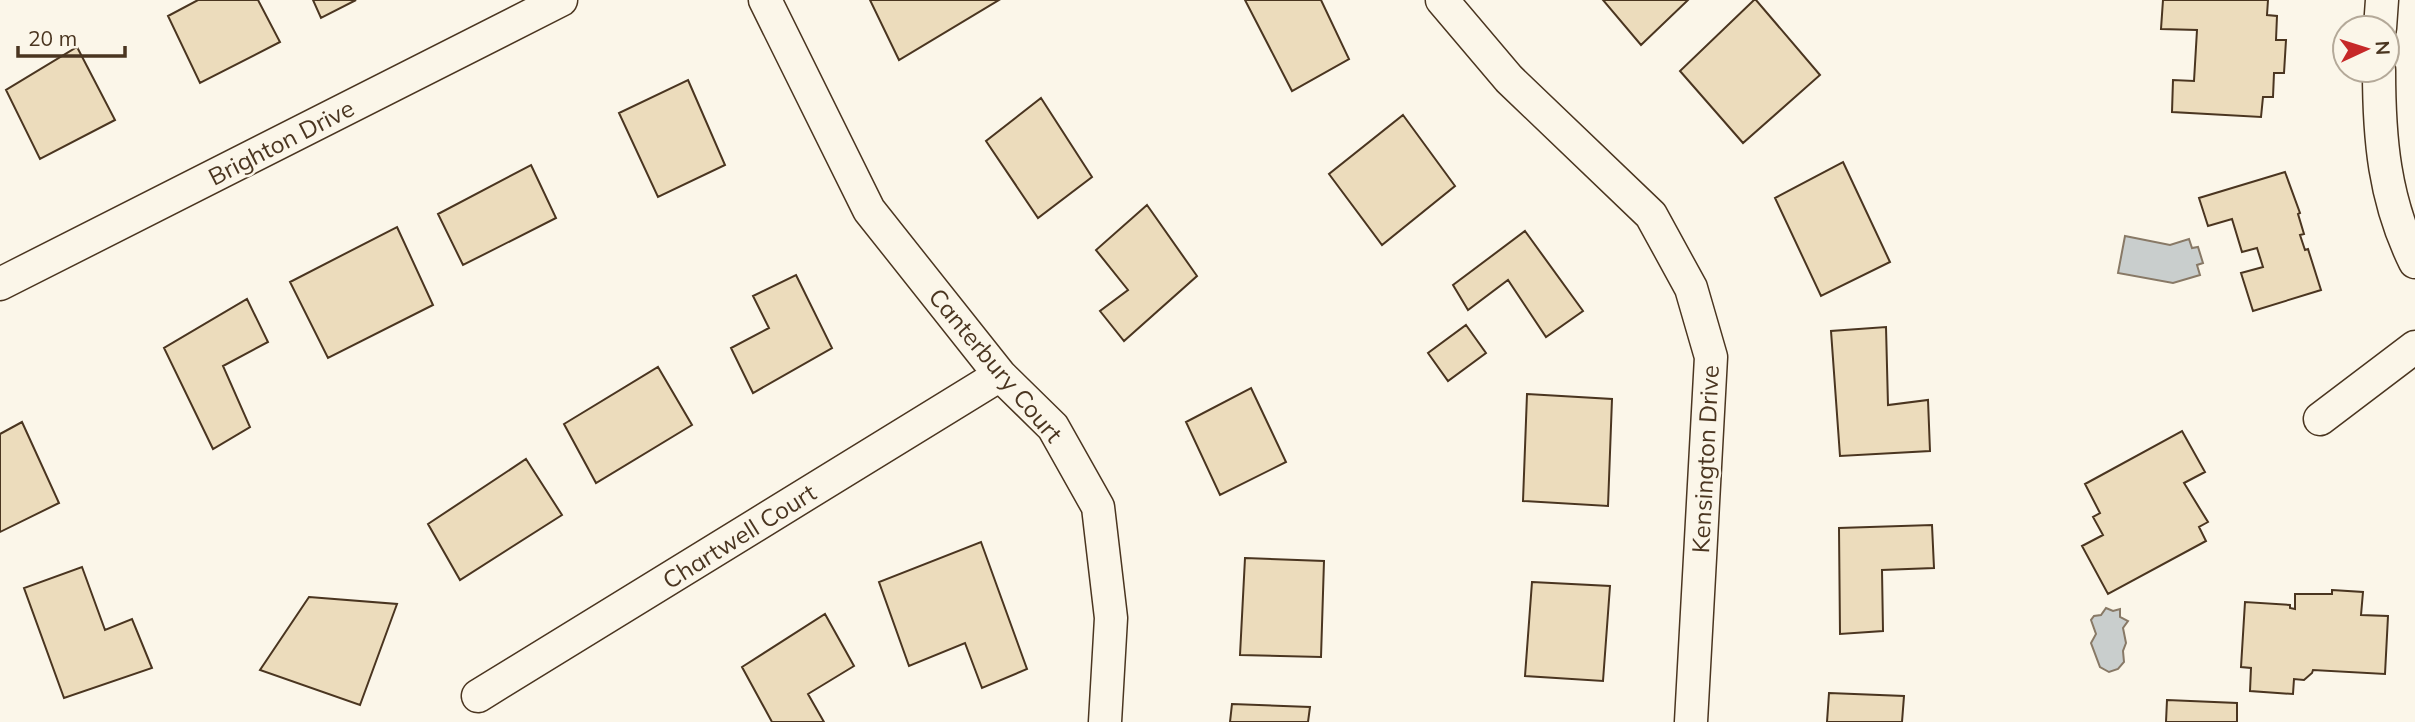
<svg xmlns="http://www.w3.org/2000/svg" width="2415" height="722" viewBox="0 0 2415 722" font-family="Mulish,sans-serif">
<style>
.water{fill:#c9cecd;stroke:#887966;stroke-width:2}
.building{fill:#ecdcbc;stroke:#4a3520;stroke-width:2}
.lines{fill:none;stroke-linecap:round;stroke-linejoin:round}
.minor-casing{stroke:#4a3520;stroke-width:35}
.minor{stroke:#fbf6e9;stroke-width:32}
.labels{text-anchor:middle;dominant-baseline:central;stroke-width:5;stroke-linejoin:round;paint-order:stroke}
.street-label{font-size:24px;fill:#4a3520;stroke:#fbf6e9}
</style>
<rect width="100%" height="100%" fill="#fbf6e9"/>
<!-- water -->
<path class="water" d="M2125,236l45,9 19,-6 3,9 6,-1 5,16 -6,2 3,10 -27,8 -55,-10z
M2106,608l7,3 7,-2v8l8,4 -5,7 3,15 -3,8 1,11 -6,7 -9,3 -9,-5 -9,-24 5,-9 -5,-14 3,-4 7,-1z"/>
<!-- building -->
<path class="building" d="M198,0h60l22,42 -80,41 -32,-67z
M313,0h43l-35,18z
M870,0h129l-100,60z
M1245,0h76l28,59 -57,32z
M1603,0h85l-47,45z
M1754,0h2l64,75 -77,68 -63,-72z
M2163,0h105l-1,15 10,1 -1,24h10l-2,33h-10l-1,24h-10l-2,20 -89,-5 1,-32 21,1 3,-51 -36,-1z
M77,47l38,73 -75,39 -34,-69z
M688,80l37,85 -67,32 -39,-84z
M1041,98l51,79 -54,41 -52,-77z
M1403,115l52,71 -73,59 -53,-71z
M1843,162l47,100 -69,34 -46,-98z
M531,165l25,53 -93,47 -25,-51z
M2285,172l15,41 -2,1 6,20 -4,1 5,15 3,-1 13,41 -68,21 -12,-38 22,-6 -6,-19 -15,4 -10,-33 -24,7 -9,-28z
M1147,205l50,71 -73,65 -24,-30 28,-21 -32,-40z
M397,227l36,78 -105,53 -38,-76z
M1525,231l58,80 -37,26 -38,-57 -40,30 -15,-25z
M796,275l36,73 -79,45 -22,-45 38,-20 -16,-32z
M247,299l21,43 -45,24 27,61 -37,22 -49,-101z
M1466,325l20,28 -38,28 -20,-28z
M1886,327l2,78 40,-5 2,51 -90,5 -9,-125z
M658,367l34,58 -96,58 -32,-59z
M1251,388l35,74 -66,33 -34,-73z
M1527,394l85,5 -4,107 -85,-5z
M22,422l37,81 -59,29v-98z
M2182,431l23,41 -21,11 24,39 -9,5 7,14 -98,53 -26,-48 21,-11 -10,-18 7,-4 -15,-29z
M526,459l36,56 -102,65 -32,-56z
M1932,525l2,43 -52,2 1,61 -43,3 -1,-106z
M981,542l46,127 -45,19 -17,-45 -56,23 -30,-84z
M1245,558l79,3 -3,96 -81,-2z
M82,567l23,63 27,-11 20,49 -88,30 -40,-110z
M1532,582l78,4 -7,95 -78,-5z
M2332,590l31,2 -2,23 27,1 -3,58 -72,-4 -1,3 -8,7 -10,-1 -1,15 -43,-3 1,-23 -10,-1 4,-65 45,3v3l5,1v-15h37z
M309,597l88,7 -37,101 -100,-35z
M825,614l29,52 -46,28 16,28h-52l-30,-55z
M1829,693l75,3 -2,26h-75z
M2167,700l70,3v19h-71z
M1232,704l78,3 -2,15h-78z"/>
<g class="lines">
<!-- minor casing -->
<g class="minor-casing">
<path id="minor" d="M765,0l104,210 131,165 53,52 45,80 13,111 -6,104
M1442,0l67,79 142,136 40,73 20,69 -20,365
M2380,28l2,-28
M2379,70c0,68 5,129 36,192
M0,284l561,-284
M2320,419l95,-72
M478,696l522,-321"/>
</g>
<!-- minor -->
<use href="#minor" class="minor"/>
</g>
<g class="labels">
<!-- street labels -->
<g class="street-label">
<text transform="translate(281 142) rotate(-27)">Brighton Drive</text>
<text transform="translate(996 365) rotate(50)">Canterbury Court</text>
<text transform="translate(1705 459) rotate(-87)">Kensington Drive</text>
<text transform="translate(739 536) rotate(-32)">Chartwell Court</text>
</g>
</g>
<!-- north arrow -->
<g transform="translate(2366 49) rotate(86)"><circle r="33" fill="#fbf6e9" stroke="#b4a999" stroke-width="2"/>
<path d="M0-5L12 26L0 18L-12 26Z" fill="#c62828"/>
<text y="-10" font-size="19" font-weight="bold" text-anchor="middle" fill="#4a3520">N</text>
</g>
<!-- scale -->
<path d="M18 46v10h107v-10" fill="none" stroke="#4a3520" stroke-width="3.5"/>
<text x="28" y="46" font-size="21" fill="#4a3520" stroke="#fbf6e9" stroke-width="5" paint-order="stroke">20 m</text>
</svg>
